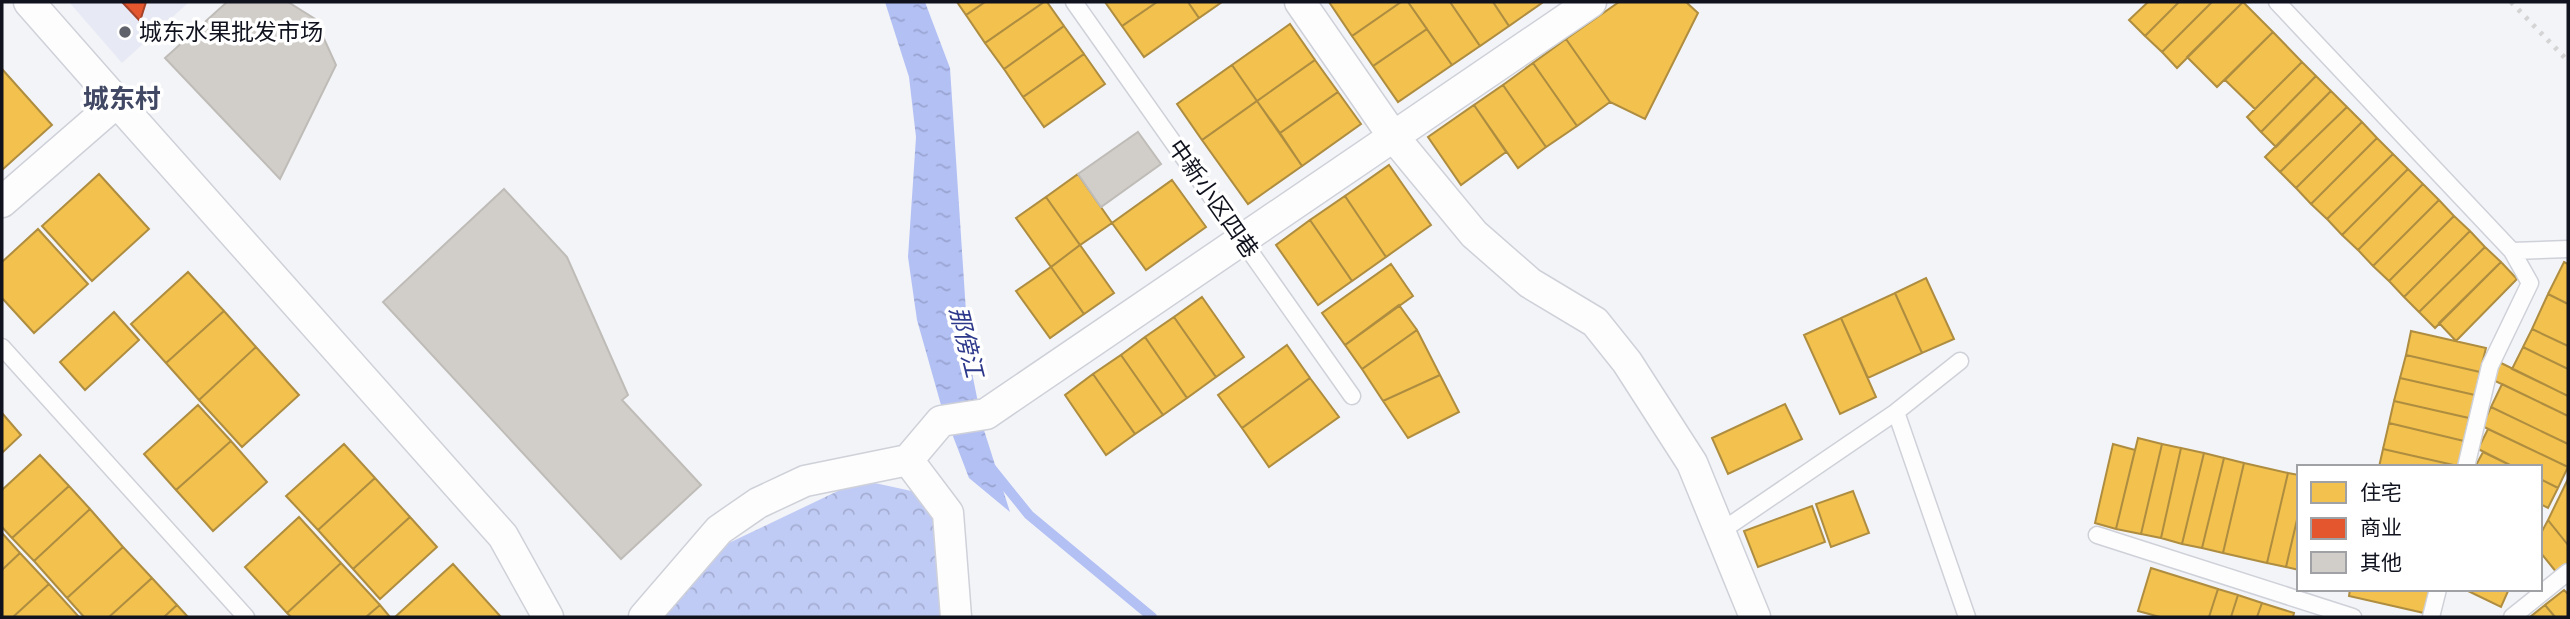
<svg xmlns="http://www.w3.org/2000/svg" width="2570" height="619" viewBox="0 0 2570 619" font-family="Karla,'Noto Sans SC',sans-serif">
<style>
.built{fill:#e7eaf5}
.forest{fill:url(#forest-crowns)}
.water{fill:url(#water-ripples)}
.homes{fill:#f2c14e;stroke:#ae8d40;stroke-width:2}
.shops{fill:#e4572e;stroke:#a44329;stroke-width:2}
.lines{fill:none;stroke-linecap:round;stroke-linejoin:round}
.stream{stroke:#b3c0f4;stroke-width:10}
.building{fill:#d1ceca;stroke:#bfbcb8;stroke-width:2}
.lane-casing{stroke:#cfd1d9;stroke-width:19}
.street-casing{stroke:#cfd1d9;stroke-width:33}
.lane{stroke:#fdfdfe;stroke-width:16}
.street{stroke:#fdfdfe;stroke-width:30}
.rail{stroke:#d4d4d5;stroke-width:5;stroke-dasharray:3.5 7;stroke-linecap:butt}
.poi-dot{fill:#5f626a;stroke:#fff;stroke-width:2.5}
.labels{text-anchor:middle;dominant-baseline:central;stroke-width:7;stroke-linejoin:round;paint-order:stroke}
.poi-label{font-size:23px;fill:#10131e;stroke:#fff;text-anchor:start}
.street-label{font-size:23px;fill:#10131e;stroke:#fff}
.water-label{font-size:24px;font-style:italic;fill:#2d388b;stroke:#fff}
.quarter-label{font-size:26px;font-weight:bold;fill:#414864;stroke:#fff}
</style>
<defs>
<pattern id="forest-crowns" width="20" height="18" patternUnits="userSpaceOnUse" patternTransform="scale(1.75)"><rect width="20" height="18" fill="#c0cbf5"/><path d="M2 6a3 3 0 1 1 6 0M12 15a3 3 0 1 1 6 0" fill="none" stroke="#a4add2"/></pattern>
<pattern id="water-ripples" width="26" height="14" patternUnits="userSpaceOnUse" patternTransform="scale(1.75)"><rect width="26" height="14" fill="#b3c0f4"/><path d="M2 4q2-2 4 0t4 0M15 11q2-2 4 0t4 0" fill="none" stroke="#99a4d1"/></pattern>
</defs>
<rect width="100%" height="100%" fill="#f3f4f8"/>
<!-- built -->
<path class="built" d="M69,2h120l-67,61z"/>
<!-- forest -->
<path class="forest" d="M861,480l78,17 2,120h-278l51,-67z"/>
<!-- water -->
<path class="water" d="M885,2h40l25,66 19,290 14,69 27,85 -41,-34 -28,-73 -24,-85 -9,-63 8,-120 -7,-60z"/>
<!-- homes -->
<path class="homes" d="M957,2h28l-19,13z
M985,2h59l-59,41 -19,-28z
M1044,2h3l17,24 -60,43 -19,-26z
M1105,2h52l-35,24z
M1157,2h31l11,16 -55,39 -22,-31z
M1188,2h34l-23,16z
M1329,2h72l-49,34z
M1401,2h7l19,27 -54,37 -21,-30z
M1408,2h42l30,44 -28,19z
M1450,2h43l16,24 -29,20z
M1493,2h49v1l-33,23z
M1619,2h67l12,11 -53,106 -35,-17 -44,-63z
M2148,2h31l-34,34 -16,-16z
M2179,2h33l-50,50 -17,-16z
M2212,2h31l-66,66 -15,-16z
M2243,2l30,30 -56,55 -30,-30z
M1290,24l25,36 -58,41 -25,-36z
M1064,26l20,28 -61,43 -19,-28z
M1427,29l25,36 -54,37 -25,-36z
M2273,32l29,30 -47,47 -30,-29z
M1566,39l44,63 -33,24 -44,-63z
M1084,54l21,30 -61,43 -21,-30z
M1315,60l23,32 -58,41 -23,-32z
M2302,62l14,14 -55,56 -14,-15z
M1533,63l44,63 -31,21 -43,-62z
M1232,65l25,36 -55,39 -25,-36z
M2,69l50,56 -50,45z
M2316,76l15,15 -55,56 -15,-15z
M1503,85l43,62 -28,21 -44,-63z
M2331,91l16,16 -67,65 -15,-15z
M1338,92l23,32 -59,42 -22,-33z
M1257,101l45,65 -54,38 -46,-64z
M1474,105l32,47 -45,33 -33,-48z
M2347,107l15,15 -66,66 -16,-16z
M2362,122l15,16 -66,66 -15,-16z
M2377,138l16,16 -66,65 -16,-15z
M2393,154l15,15 -66,66 -15,-16z
M1389,165l42,60 -45,32 -41,-61z
M2408,169l15,15 -65,66 -16,-15z
M99,174l50,55 -57,52 -50,-55z
M1078,174l34,49 -32,22 -34,-48z
M1172,180l34,47 -60,43 -34,-47z
M2423,184l16,16 -66,66 -15,-16z
M1345,196l41,61 -34,24 -42,-61z
M1046,197l34,48 -29,22 -35,-49z
M2439,200l15,16 -65,65 -16,-15z
M2454,216l16,15 -66,66 -15,-16z
M1310,220l42,61 -34,24 -42,-60z
M38,229l50,55 -54,49 -32,-35v-36z
M2470,231l15,16 -66,65 -15,-15z
M1080,245l34,48 -30,21 -33,-47z
M2485,247l16,15 -66,66 -16,-16z
M2501,262l16,17 -61,62 -17,-18z
M2564,262l4,2v40l-20,-10z
M1391,264l22,32 -68,49 -23,-32z
M1051,267l33,47 -34,24 -34,-47z
M188,272l36,39 -58,52 -35,-39z
M1926,278l28,61 -32,14 -27,-60z
M1895,293l27,60 -54,25 -27,-60z
M2548,294l20,10v42l-36,-17z
M1202,297l42,60 -28,20 -42,-60z
M1399,305l18,25 -55,39 -17,-24z
M224,311l32,36 -57,53 -33,-37z
M114,312l25,28 -54,50 -25,-28z
M1174,317l42,60 -29,21 -42,-61z
M1841,318l35,79 -36,17 -36,-79z
M2532,329l36,17v23l-45,-22z
M1417,330l23,45 -57,26 -21,-32z
M2411,331l75,17 -6,24 -74,-17z
M1145,337l42,61 -24,17 -42,-60z
M1287,345l23,33 -68,50 -24,-33z
M256,347l43,48 -57,52 -43,-47z
M2523,347l45,22v27l-56,-27z
M1121,355l42,60 -28,19 -42,-60z
M2406,355l74,17 -5,23 -75,-17z
M2499,362l69,34v20l-77,-37z
M1093,374l42,60 -29,21 -41,-60z
M1440,375l19,37 -51,26 -25,-37z
M1310,378l29,39 -70,50 -27,-39z
M2400,378l75,17 -6,23 -75,-17z
M2502,384l66,32v28l-77,-37z
M2394,401l75,17 -5,23 -75,-18z
M1785,404l17,35 -74,35 -16,-36z
M198,405l33,36 -55,49 -32,-36z
M2491,407l77,37v23l-86,-41z
M2,413l19,22 -19,18z
M2389,423l75,18 -6,25 -75,-17z
M2488,429l80,38 -10,21 -18,-9v-12h-26l-36,-18z
M2138,438l24,6 -21,90 -25,-5z
M231,441l36,41 -54,49 -37,-41z
M344,444l31,34 -57,52 -32,-34z
M2113,444l22,6 -19,79 -21,-6z
M2162,444l19,4 -20,90 -20,-4z
M2181,448l23,5 -22,91 -21,-6z
M2383,449l75,17 -79,1z
M2483,452l31,15h-39z
M2204,453l20,5 -22,90 -20,-4z
M40,455l29,31 -57,52 -10,-11v-37z
M2224,458l20,5 -21,90 -21,-5z
M2244,463l44,10 -21,90 -44,-10z
M2288,473l11,2v36l-13,56 -19,-4z
M375,478l35,39 -57,52 -35,-39z
M2540,479l18,9 -10,20 -8,-4z
M2568,479v66l-20,-25z
M69,486l21,23 -56,52 -22,-23z
M1853,491l16,42 -38,14 -15,-43z
M1812,506l13,36 -67,25 -14,-36z
M90,509l33,38 -56,51 -33,-37z
M2299,511v59l-13,-3z
M299,517l42,46 -54,50 -42,-46z
M410,517l27,30 -57,52 -27,-30z
M2548,520l20,25v19l-11,9 -17,-21v-17z
M2,533l18,20 -18,17z
M123,547l29,31 -43,39h-25l-17,-19z
M20,553l29,31 -36,33h-11v-47z
M341,563l39,42 -14,12h-75l-4,-4z
M453,564l48,53h-106z
M2151,568l67,21 -9,28h-49l-22,-6z
M152,578l25,27 -13,12h-55z
M49,584l30,33h-66z
M2218,589l20,6 -7,22h-22z
M2350,589h73l6,2 -5,22 -75,-17z
M2464,589h45l-8,18z
M2564,590l4,4v23h-13l-10,-12z
M2238,595l24,8 -5,14h-26z
M2262,603l32,10 -1,4h-36z
M177,605l11,12h-24z
M380,605l10,12h-24z
M2545,605l10,12h-25z"/>
<!-- shops -->
<path class="shops" d="M122,2h24l-6,19z"/>
<g class="lines">
<!-- stream -->
<path class="stream" d="M991,468l38,47 123,102"/>
</g>
<!-- building -->
<path class="building" d="M227,2h61l27,17 21,46 -56,114 -115,-121z
M1138,132l23,32 -60,43 -23,-33z
M504,189l63,68 61,138 -6,5 79,85 -80,74 -238,-257z"/>
<g class="lines">
<!-- lane casing -->
<g class="lane-casing">
<path id="lane" d="M1074,2l278,394
M2277,2l235,249 56,-2
M2,347l244,270
M1896,412l71,205
M2466,467l24,-101 40,-83 -18,-32
M1720,532l176,-120 64,-51
M2097,535l256,82
M2431,617l7,-28
M2512,617l56,-45"/>
</g>
<!-- street casing -->
<g class="street-casing">
<path id="street" d="M1300,2l93,134 81,98 56,49 65,39 32,40 65,101 63,154
M117,102l386,434 45,81
M2,202l115,-100 -88,-100
M908,460l40,53 8,104
M644,617l75,-87 39,-27 47,-22 103,-21 33,-39 45,-7 605,-412"/>
</g>
<!-- lane -->
<use href="#lane" class="lane"/>
<!-- street -->
<use href="#street" class="street"/>
<!-- rail -->
<path class="rail" d="M2511,2l57,59"/>
</g>
<!-- markers -->
<circle class="poi-dot" cx="125" cy="32" r="7"/>
<g class="labels">
<!-- poi labels -->
<g class="poi-label">
<text x="139" y="32">城东水果批发市场</text>
</g>
<!-- street labels -->
<g class="street-label">
<text transform="translate(1213 199) rotate(55)">中新小区四巷</text>
</g>
<!-- water labels -->
<g class="water-label">
<text transform="translate(966 342) rotate(76)">那傍江</text>
</g>
<!-- quarter labels -->
<g class="quarter-label">
<text x="122" y="99">城东村</text>
</g>
</g>
<!-- border -->
<rect width="2570" height="619" fill="none" stroke="#10131e" stroke-width="7"/>
<!-- legend -->
<rect x="2297" y="465" width="245" height="126" fill="#ffffff" stroke="#9fa1a5" stroke-width="2"/>
<rect x="2311" y="482" width="35" height="21" fill="#f2c14e" stroke="#9fa1a5" stroke-width="2"/>
<text x="2360" y="500" font-size="21" fill="#10131e">住宅</text>
<rect x="2311" y="518" width="35" height="21" fill="#e4572e" stroke="#9fa1a5" stroke-width="2"/>
<text x="2360" y="535" font-size="21" fill="#10131e">商业</text>
<rect x="2311" y="552" width="35" height="21" fill="#d1ceca" stroke="#9fa1a5" stroke-width="2"/>
<text x="2360" y="570" font-size="21" fill="#10131e">其他</text>
</svg>
